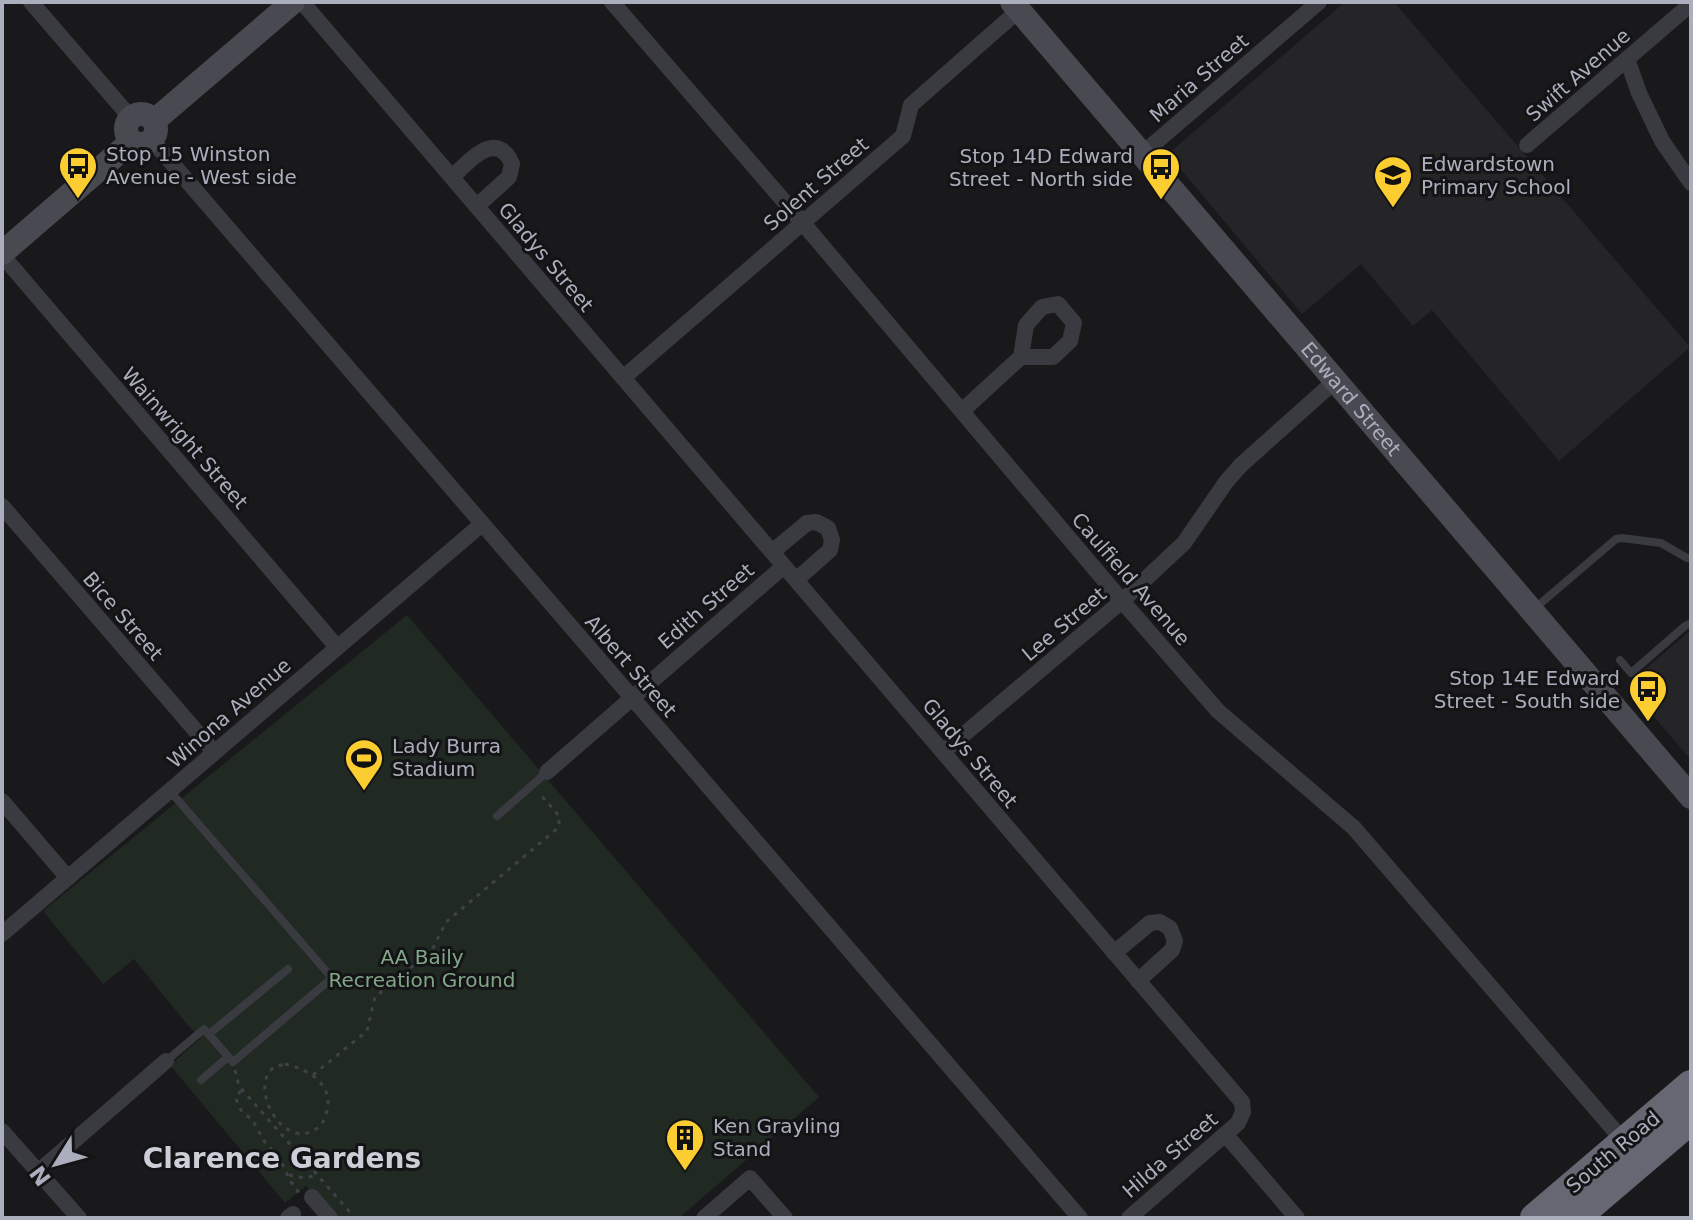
<svg xmlns="http://www.w3.org/2000/svg" width="1693" height="1220" viewBox="0 0 1693 1220" font-family="'DejaVu Sans',sans-serif">
<style>
.built{fill:#252528}
.green{fill:#202a23}
.lines{fill:none;stroke-linecap:round;stroke-linejoin:round}
.path{stroke:#404148;stroke-width:3;stroke-dasharray:4 6;stroke-linecap:butt}
.lane{stroke:#3a3a41;stroke-width:8}
.street{stroke:#3a3a41;stroke-width:16}
.secondary{stroke:#484951;stroke-width:24}
.highway{stroke:#656772;stroke-width:30}
.labels{text-anchor:middle;dominant-baseline:central;stroke-width:6;stroke-linejoin:round;paint-order:stroke}
.street-label{font-size:20px;fill:#abaebc;stroke:#141416}
.poi-label{font-size:20px;fill:#abaebc;stroke:#141416;text-anchor:start}
.park-label{font-size:20px;fill:#81a787;stroke:#141416}
.district-label{font-size:28px;font-weight:bold;fill:#ccced7;stroke:#141416}
</style>
<rect width="100%" height="100%" fill="#19191b"/>
<!-- built -->
<path class="built" d="M1345,2h49l296,345 -131,114 -127,-151 -19,16 -52,-62 -59,50 -134,-160z
M1691,630v130l-64,-75z"/>
<!-- green -->
<path class="green" d="M407,615l412,482 -140,121h-346l-27,-32 -21,17 -115,-138 31,-27 -15,-15 -52,-64 -31,25 -60,-73z"/>
<g class="lines">
<!-- path -->
<path class="path" d="M285,1064c24,5 51,22 41,50 -2,7 -5,12 -10,15 -34,22 -67,-42 -43,-61 2,-2 9,-3 12,-4z
M235,1070l4,16 116,132
M313,1075l54,-44 8,-34 57,-47 14,-28 112,-94 2,-11 -20,-23
M241,1091l-5,5v3l5,11 12,11 11,20 15,17 12,24 8,11
M289,1175c10,2 18,5 27,-1"/>
<!-- lane -->
<path class="lane" d="M1534,609l82,-70 6,-1 39,5 26,15h4
M1620,660l11,13 54,-47 6,-3
M497,816l50,-44
M209,1034l79,-65
M166,1061l38,-32 29,33 99,-84 -162,-187
M201,1080l27,-23"/>
<!-- street -->
<path class="street" d="M31,2l100,116
M302,2l940,1100 1,10 -5,11 -109,95
M612,2l190,220 320,379 96,110 136,117 273,317
M1627,59l12,34 23,48 29,42
M152,140l928,1078
M1527,145l164,-141
M1142,154l177,-152
M452,177c12,-10 36,-41 53,-24 4,3 5,7 7,11l-3,13 -32,29
M2,255l335,392
M623,378l280,-242 8,-31 108,-95
M962,411l59,-54 5,-32 16,-18 16,-3 16,19 -4,18 -17,16h-32
M2,506l212,246
M772,552l35,-29 9,-1 12,6 4,12 -2,10 -34,30
M943,752l179,-151 62,-58 42,-61 15,-17 94,-84
M547,772l237,-206
M2,801l66,77
M2,934l480,-410
M1114,953l36,-30 10,-1 10,6 5,13 -3,9 -34,31
M2,1131l77,87
M1226,1135l71,83
M38,1172l128,-111
M312,1197l18,21
M288,1218l5,-4
M704,1218l46,-40 35,40"/>
<!-- secondary -->
<g class="secondary">
<path id="s1" d="M1012,2l679,795"/>
<circle cx="141" cy="129" r="15"/>
<path d="M154,121l139,-119"/>
<path d="M2,253l130,-112"/>
</g>
<!-- highway -->
<path class="highway" d="M1535,1218l156,-133
M1575,1218l116,-99"/>
</g>
<!-- icons -->
<defs>
<g id="bus-pin" transform="scale(2)"><path d="M0 17L-7.5 6A9.5 9.5 0 1 1 7.5 6Z" fill="#fccd30" stroke="#141416"/><path d="M-5-6H5V4H4V6H2V4H-2V6H-4V4H-5ZM-3.5-4V0h7V-4ZM-3.5 1.2v1.5H-2V1.2ZM2 1.2v1.5H3.5V1.2Z" fill="#111"/></g>
<g id="school-pin" transform="scale(2)"><path d="M0 17L-7.5 6A9.5 9.5 0 1 1 7.5 6Z" fill="#fccd30" stroke="#141416"/><path d="M0-5L7-2L0 1L-7-2ZM-4 1L0 2.5L4 1V4Q0 6-4 4Z" fill="#111"/></g>
<g id="stadium-pin" transform="scale(2)"><path d="M0 17L-7.5 6A9.5 9.5 0 1 1 7.5 6Z" fill="#fccd30" stroke="#141416"/><path d="M0-5a6.5 5 0 1 0 0 10a6.5 5 0 1 0 0-10ZM-3.5-1.8h7v3.6h-7Z" fill="#111"/></g>
<g id="building-pin" transform="scale(2)"><path d="M0 17L-7.5 6A9.5 9.5 0 1 1 7.5 6Z" fill="#fccd30" stroke="#141416"/><path d="M-4-6H4V6H1V3H-1V6H-4ZM-2.5-4.3h1.7v1.8h-1.7ZM.8-4.3h1.7v1.8H.8ZM-2.5-1h1.7V.8h-1.7ZM.8-1h1.7V.8H.8Z" fill="#111"/></g>
</defs>
<g fill-rule="evenodd">
<use href="#bus-pin" x="78" y="166"/>
<use href="#bus-pin" x="1161" y="167"/>
<use href="#school-pin" x="1393" y="175"/>
<use href="#bus-pin" x="1648" y="689"/>
<use href="#stadium-pin" x="364" y="758"/>
<use href="#building-pin" x="685" y="1138"/>
</g>
<g class="labels">
<!-- street labels -->
<g class="street-label">
<text transform="translate(1578 75) rotate(-41)">Swift Avenue</text>
<text transform="translate(1199 78) rotate(-41)">Maria Street</text>
<text transform="translate(816 184) rotate(-41)">Solent Street</text>
<text transform="translate(546 257) rotate(50)">Gladys Street</text>
<text stroke="none"><textPath href="#s1" startOffset="522">Edward Street</textPath></text>
<text transform="translate(185 438) rotate(49)">Wainwright Street</text>
<text transform="translate(1131 579) rotate(49)">Caulfield Avenue</text>
<text transform="translate(706 606) rotate(-41)">Edith Street</text>
<text transform="translate(123 616) rotate(49)">Bice Street</text>
<text transform="translate(1064 624) rotate(-40)">Lee Street</text>
<text transform="translate(631 666) rotate(49)">Albert Street</text>
<text transform="translate(229 713) rotate(-41)">Winona Avenue</text>
<text transform="translate(970 753) rotate(50)">Gladys Street</text>
<text transform="translate(1613 1152) rotate(-40)">South Road</text>
<text transform="translate(1170 1155) rotate(-41)">Hilda Street</text>
</g>
<!-- poi labels -->
<g class="poi-label">
<text x="106" y="154">Stop 15 Winston<tspan x="106" dy="23">Avenue - West side</tspan></text>
<text x="1133" y="156" text-anchor="end">Stop 14D Edward<tspan x="1133" dy="23">Street - North side</tspan></text>
<text x="1421" y="164">Edwardstown<tspan x="1421" dy="23">Primary School</tspan></text>
<text x="1620" y="678" text-anchor="end">Stop 14E Edward<tspan x="1620" dy="23">Street - South side</tspan></text>
<text x="392" y="746">Lady Burra<tspan x="392" dy="23">Stadium</tspan></text>
<text x="713" y="1126">Ken Grayling<tspan x="713" dy="23">Stand</tspan></text>
</g>
<!-- park labels -->
<g class="park-label">
<text x="422" y="957">AA Baily<tspan x="422" dy="23">Recreation Ground</tspan></text>
</g>
<!-- district labels -->
<g class="district-label">
<text x="282" y="1158">Clarence Gardens</text>
</g>
</g>
<!-- border -->
<rect width="1693" height="1220" fill="none" stroke="#abaebc" stroke-width="8"/>
<!-- north arrow -->
<g transform="translate(56 1164) rotate(233)" stroke="#141416" stroke-width="6" paint-order="stroke">
<path d="M0-6L14 30L0 20L-14 30Z" fill="#abaebc"/>
<text y="-12" font-size="22" font-weight="bold" text-anchor="middle" fill="#abaebc">N</text>
</g>
</svg>
